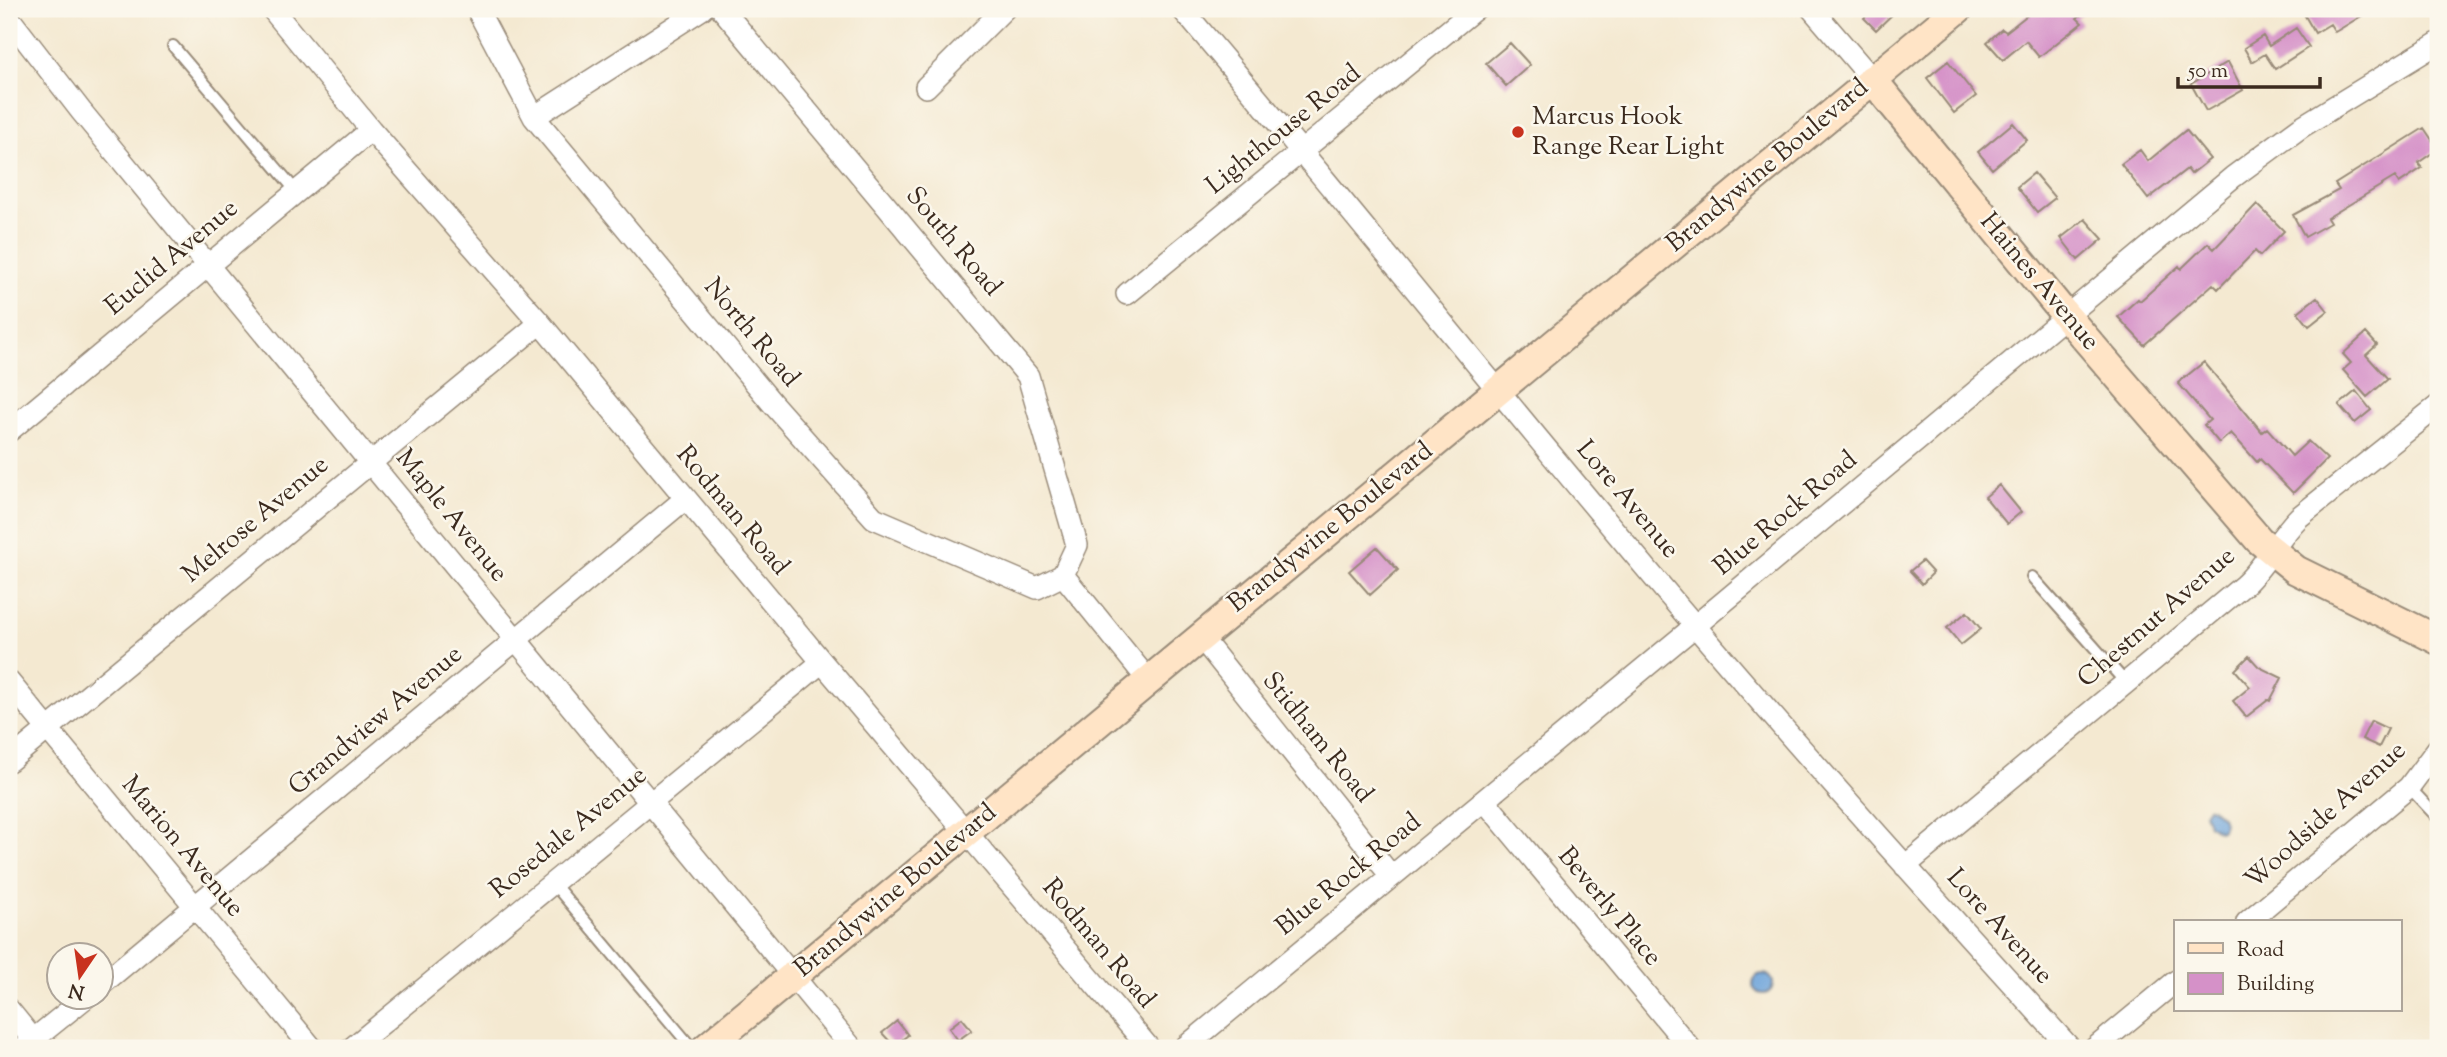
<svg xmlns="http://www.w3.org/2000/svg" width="2447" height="1057" viewBox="0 0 2447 1057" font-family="'Sorts Mill Goudy',serif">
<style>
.water{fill:url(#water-ripples);stroke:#54667c;stroke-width:2}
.building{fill:#d591c8}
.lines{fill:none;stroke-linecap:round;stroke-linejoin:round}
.lane-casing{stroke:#988a78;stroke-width:14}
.street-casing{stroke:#988a78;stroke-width:24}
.secondary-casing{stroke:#988a78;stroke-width:32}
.lane{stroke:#fff;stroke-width:10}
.street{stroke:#fff;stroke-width:21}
.secondary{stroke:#ffe4c6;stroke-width:28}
.poi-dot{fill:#c8321e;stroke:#fbf7ec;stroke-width:2.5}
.labels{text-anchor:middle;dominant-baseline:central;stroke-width:5;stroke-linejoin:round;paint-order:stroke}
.poi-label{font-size:26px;fill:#3b2a1e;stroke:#fbf7ec;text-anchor:start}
.street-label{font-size:26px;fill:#3b2a1e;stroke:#fbf7ec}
</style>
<defs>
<pattern id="water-ripples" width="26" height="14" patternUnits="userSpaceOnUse" patternTransform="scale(1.75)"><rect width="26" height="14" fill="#6ca3da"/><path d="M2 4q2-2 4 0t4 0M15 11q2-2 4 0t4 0" fill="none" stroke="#5a85b0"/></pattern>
</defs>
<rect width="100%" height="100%" fill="#fbf7ec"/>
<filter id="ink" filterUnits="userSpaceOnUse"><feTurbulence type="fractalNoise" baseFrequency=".0143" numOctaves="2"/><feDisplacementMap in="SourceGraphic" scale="14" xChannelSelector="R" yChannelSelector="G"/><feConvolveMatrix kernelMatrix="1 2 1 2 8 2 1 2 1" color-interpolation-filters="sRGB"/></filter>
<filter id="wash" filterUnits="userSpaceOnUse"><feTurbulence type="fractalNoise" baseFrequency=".00686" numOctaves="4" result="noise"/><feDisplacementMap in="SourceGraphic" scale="28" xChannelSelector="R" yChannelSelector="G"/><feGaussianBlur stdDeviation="1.57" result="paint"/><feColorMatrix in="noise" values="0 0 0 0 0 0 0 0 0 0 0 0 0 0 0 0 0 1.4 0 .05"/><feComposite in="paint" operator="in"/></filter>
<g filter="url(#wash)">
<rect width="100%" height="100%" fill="#f4e9d1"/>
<!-- water -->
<path class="water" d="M2208,807l4,1 10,9 2,6 -2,7 -4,1 -10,-7 -4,-11z
M1753 984a10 10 0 1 1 20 0a10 10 0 1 1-20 0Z"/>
<g id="blocks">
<!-- building -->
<path class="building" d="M1873,9h25l-22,21 -12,-12z
M2035,9h53l-11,9 5,5 -43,34 -13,-16 -23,19 -16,-18 15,-13 4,3z
M2301,9h72l-38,23 -5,-8 -15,9z
M2296,28l13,19 -34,22 -10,-15 -13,8 -8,-14 19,-12 6,10z
M1510,43l20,22 -24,21 -20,-23z
M1948,61l28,35 -22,17 -27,-35z
M2228,62l15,28 -37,21 -15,-27z
M2013,123l14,17 -35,29 -14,-17z
M2424,128l14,21 -20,14 4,5 -23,15 -4,-6 -68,41 3,5 -25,14 -12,-22 46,-25 -4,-6z
M2186,130l24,29 -19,15 -4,-5 -39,30 -27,-35 19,-14 8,11z
M2034,173l21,25 -18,14 -20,-25z
M2257,204l27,27 -24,25 -5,-5 -37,38 -5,-5 -69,61 -26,-28 20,-18 2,2 39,-35 2,3 27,-26 6,6z
M2085,219l18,20 -25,21 -17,-22z
M2317,297l11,14 -19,15 -11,-14z
M2366,333l11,12 -11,10 22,24 -21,18 -24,-27 8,-7 -8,-9z
M2204,362l58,70 5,-4 25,28 16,-15 19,18 -34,34 -33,-34 -3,3 -26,-29 -12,10 -15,-18 6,-5 -32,-37z
M2356,391l15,19 -16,13 -16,-18z
M1999,485l22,27 -14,12 -22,-27z
M1377,547l21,23 -28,25 -21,-24z
M1922,561l11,12 -11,11 -12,-13z
M1967,612l14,17 -20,16 -14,-17z
M2249,656l10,11 23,11 -12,23 -2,-1 -22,17 -13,-16 17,-14 -15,-17z
M2371,721l17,8 -9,18 -17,-8z
M962,1018l10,12 -14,10 -9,-12z
M897,1021l11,14 -14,11 -12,-13z"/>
</g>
</g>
<g filter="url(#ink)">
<use href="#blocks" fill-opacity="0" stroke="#988a78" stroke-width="2"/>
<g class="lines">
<!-- lane casing -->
<g class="lane-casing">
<path id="lane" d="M173,46l123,145
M2032,577l94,106
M2409,787l29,31
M553,883l139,165"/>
</g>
<!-- street casing -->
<g class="street-casing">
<path id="street" d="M272,9l99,121 169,193 282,339 327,386
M477,9l57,108 238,286 102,115 163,70 26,-13 85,105
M722,9l306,367 49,169 -14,30
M1182,9c174,204 340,415 514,618 122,143 248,282 374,421
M1812,9l60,70
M9,18l72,93 771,937
M926,87l78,-78
M534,117l168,-108
M1127,294l348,-285
M9,431l362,-301
M1200,636l191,240
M9,682l303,366
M9,761l531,-438
M1485,801l205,247
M1905,866l339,-281c22,-20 34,-47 55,-68l139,-111
M2247,922l162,-135 29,-39
M102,984l583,-485
M9,1010l31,38
M23,1048l62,-50
M352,1048l470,-386
M1184,1048l511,-422 538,-449 68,-50 137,-84
M2095,1048l81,-67"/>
</g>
<!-- secondary casing -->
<g class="secondary-casing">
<path id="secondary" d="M1872,79l195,238 192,223 37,30 142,70
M706,1048l1252,-1039"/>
</g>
<!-- lane -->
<use href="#lane" class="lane"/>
<!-- street -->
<use href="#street" class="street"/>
<!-- secondary -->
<use href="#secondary" class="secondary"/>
</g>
</g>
<!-- markers -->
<circle class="poi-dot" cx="1518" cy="132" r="7"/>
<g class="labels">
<!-- poi labels -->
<g class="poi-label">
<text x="1532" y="117">Marcus Hook<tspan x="1532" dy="30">Range Rear Light</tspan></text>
</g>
<!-- street labels -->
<g class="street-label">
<text transform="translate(1284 130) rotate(-39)">Lighthouse Road</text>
<text transform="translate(1768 166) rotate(-40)">Brandywine Boulevard</text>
<text transform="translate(953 242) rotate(50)">South Road</text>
<text transform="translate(172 258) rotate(-40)">Euclid Avenue</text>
<text transform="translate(2039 282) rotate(50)">Haines Avenue</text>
<text transform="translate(751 333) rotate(50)">North Road</text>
<text transform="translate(1627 500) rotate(50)">Lore Avenue</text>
<text transform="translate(732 511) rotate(50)">Rodman Road</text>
<text transform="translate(1786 514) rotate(-40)">Blue Rock Road</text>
<text transform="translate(451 516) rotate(51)">Maple Avenue</text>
<text transform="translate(256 520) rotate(-40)">Melrose Avenue</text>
<text transform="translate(1331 528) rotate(-39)">Brandywine Boulevard</text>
<text transform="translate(2157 618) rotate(-41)">Chestnut Avenue</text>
<text transform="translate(376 721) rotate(-40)">Grandview Avenue</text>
<text transform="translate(1317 738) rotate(51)">Stidham Road</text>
<text transform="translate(2326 816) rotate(-42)">Woodside Avenue</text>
<text transform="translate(569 833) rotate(-39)">Rosedale Avenue</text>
<text transform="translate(182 847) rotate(50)">Marion Avenue</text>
<text transform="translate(1349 875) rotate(-39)">Blue Rock Road</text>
<text transform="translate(896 891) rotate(-40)">Brandywine Boulevard</text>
<text transform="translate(1609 907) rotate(50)">Beverly Place</text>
<text transform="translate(1999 927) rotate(48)">Lore Avenue</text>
<text transform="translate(1098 944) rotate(50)">Rodman Road</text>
</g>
</g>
<!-- margin -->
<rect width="2447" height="1057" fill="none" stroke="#fbf7ec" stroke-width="35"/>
<!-- legend -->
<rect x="2174" y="920" width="228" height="91" fill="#fbf7ec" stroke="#aea59a" stroke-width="2"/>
<rect x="2188" y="943" width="35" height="10" fill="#ffe4c6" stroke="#aea59a" stroke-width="2"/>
<text x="2237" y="956" font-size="21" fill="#3b2a1e">Road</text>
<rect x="2188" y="973" width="35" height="21" fill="#d591c8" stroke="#aea59a" stroke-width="2"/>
<text x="2237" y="990" font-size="21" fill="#3b2a1e">Building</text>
<!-- north arrow -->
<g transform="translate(80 976) rotate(193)"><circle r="33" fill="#fbf7ec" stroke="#aea59a" stroke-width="2"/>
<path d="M0-5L12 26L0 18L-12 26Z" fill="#c8321e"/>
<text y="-10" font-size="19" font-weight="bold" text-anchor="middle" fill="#3b2a1e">N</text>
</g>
<!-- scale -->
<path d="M2178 77v10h142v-10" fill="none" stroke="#3b2a1e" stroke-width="3.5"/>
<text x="2188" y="77" font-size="21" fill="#3b2a1e" stroke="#fbf7ec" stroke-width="5" paint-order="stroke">50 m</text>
</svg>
